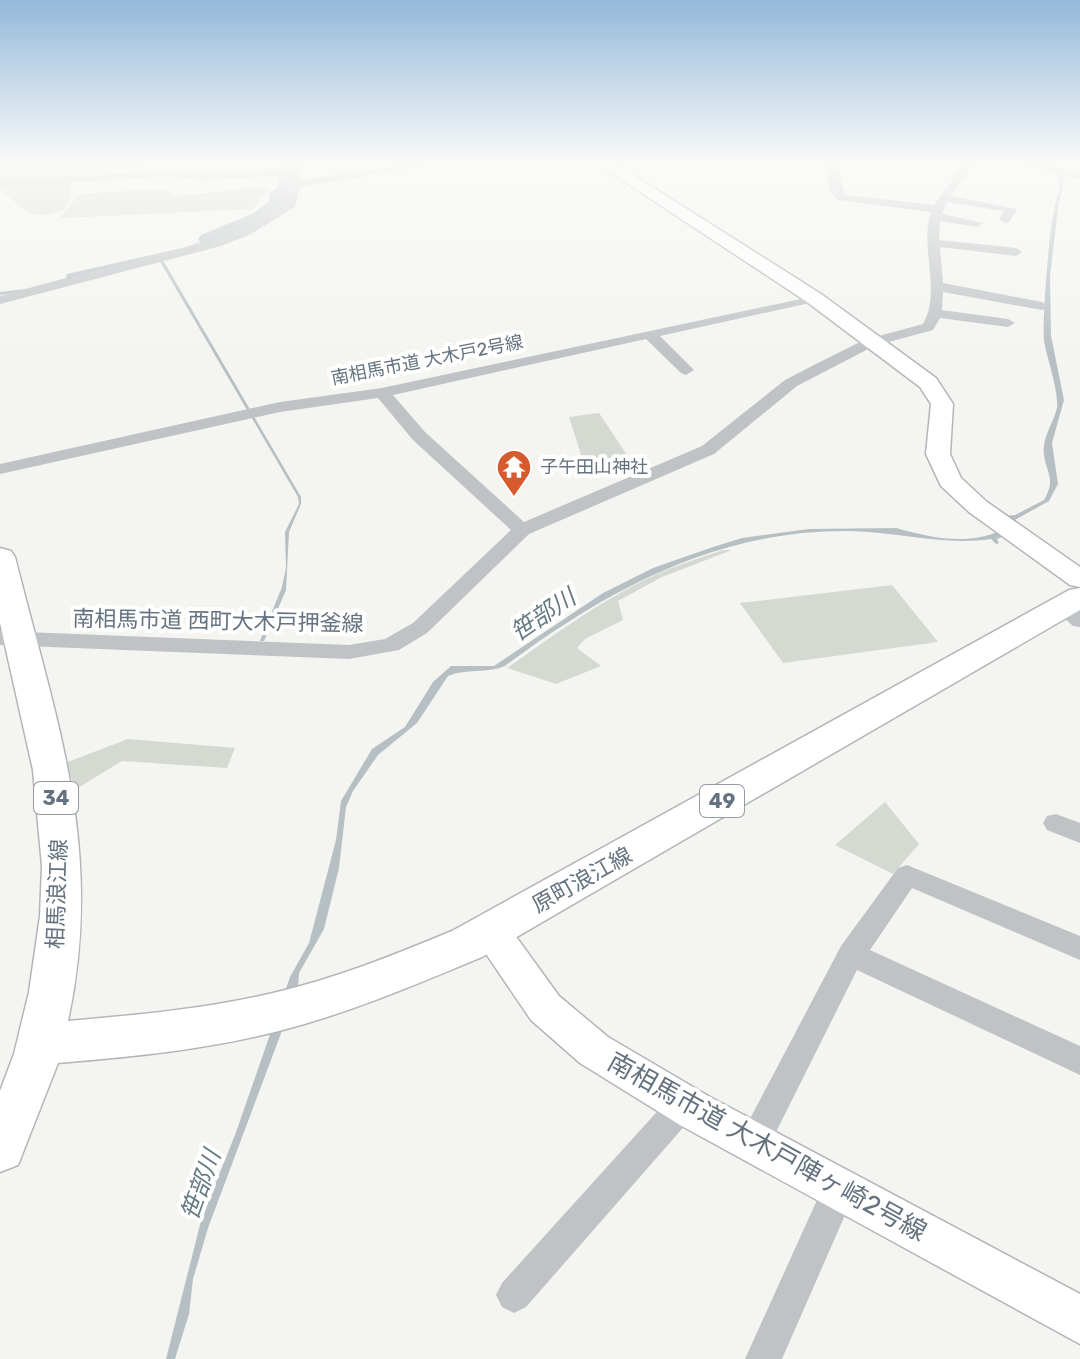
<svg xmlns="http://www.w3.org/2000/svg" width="1080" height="1359" viewBox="0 0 1080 1359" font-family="Rubik,'Noto Sans JP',sans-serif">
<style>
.green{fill:#d4dad1}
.water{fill:#b6c0c4}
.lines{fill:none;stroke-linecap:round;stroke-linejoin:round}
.river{fill:#b6c0c4;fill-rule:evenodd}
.secondary-casing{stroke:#b2b6ba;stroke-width:3}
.primary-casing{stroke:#b3b6b9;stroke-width:3}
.street{fill:#bfc3c6;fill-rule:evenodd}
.secondary{fill:#fff;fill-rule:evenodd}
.primary{fill:#fff;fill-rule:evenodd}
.labels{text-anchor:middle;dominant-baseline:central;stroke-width:8;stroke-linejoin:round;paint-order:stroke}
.far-street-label{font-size:18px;fill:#65727f;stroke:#fff}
.far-poi-label{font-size:18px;fill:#65727f;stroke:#fff;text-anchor:start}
.shield{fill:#fff;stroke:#939ca5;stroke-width:2}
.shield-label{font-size:20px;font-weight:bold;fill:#65727f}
.street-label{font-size:22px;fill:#65727f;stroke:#fff}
.water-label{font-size:24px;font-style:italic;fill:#657a83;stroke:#fff}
.near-street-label{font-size:26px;fill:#65727f;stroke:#fff}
</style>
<rect width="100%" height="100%" fill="#f4f4f0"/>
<!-- green -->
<path class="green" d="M0,164h141v4l-70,9v22l-6,10 -17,6 -18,-1 -30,-24z
M270,186l-17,23 -193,9 19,-24 85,-5 14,7z
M599,413l28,42 -43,9 -15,-47z
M723,550h9l-70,27 -44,24 5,19 -38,19 -8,9 24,18 -45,18 -49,-16c50,-35 101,-73 157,-97 19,-8 39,-14 59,-21z
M892,585l46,57 -155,21 -43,-60z
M128,739l107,9 -8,20 -105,-7 -46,28 -11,-26z
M885,802l34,42 -26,30 -58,-29z"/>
<!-- water -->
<path class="water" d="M288,164h3l-4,27 -10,6 2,6c-35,27 -79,41 -123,54l8,5 137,235v7l-12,28 -3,58 -22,51h-4l22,-54 4,-19 -1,-36 14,-28 -1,-7 -137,-234 -8,-6 -132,35 -21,3v-3l26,-3 40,-11 1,-4 120,-27 65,-26 23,-18v-6l10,-5z
M1061,164l3,8 -1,15 -5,21 -8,68 1,60 13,64 -12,43 6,41 -9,17 -36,20 -4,13 -12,5 2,4 -3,1 -5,-5c-46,7 -93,-7 -140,-8 -132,-2 -243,58 -346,135 -19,8 -38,2 -57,10l-31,47 -39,32 -25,36 -7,16 -7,61 -15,61 -25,44 -1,15 -90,240 -15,51 -4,35 -14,45h-9l36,-142 33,-82 55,-158 19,-34 27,-103 5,-39 31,-52 33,-22 28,-45 18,-16h43l109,-73 50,-25 60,-21 29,-9 67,-9 87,-1c37,10 71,18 106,2l1,-14 12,-1 29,-15c12,-21 3,-25 0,-45 -3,-16 10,-33 13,-47 2,-17 -10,-49 -13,-67 -2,-20 6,-139 16,-150l-3,-21z"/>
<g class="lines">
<!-- river -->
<path class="river" d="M281,164h16l-1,27 -10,7c0,19 -67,49 -85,45l-3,-4 3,-4 53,-22 15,-12 1,-9 8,-4z"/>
<!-- secondary casing -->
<g class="secondary-casing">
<path id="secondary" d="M598,164h18l205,130 115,84 17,26 -3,50 11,24 26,24 93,65v20l-10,-2 -101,-73 -28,-26 -15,-32 5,-50 -11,-17 -113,-85z
M491,916l13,4 55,76 49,41 102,60 370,197v50l-400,-219 -100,-62 -49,-43 -53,-78 -6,-11 6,-11z"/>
</g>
<!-- primary casing -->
<g class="primary-casing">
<path id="primary" d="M0,548l11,3 4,6c41,164 90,292 53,464 69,-6 138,-12 205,-28 62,-14 121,-38 179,-62l617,-341 11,-2v22l-598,347c-67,28 -135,57 -207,75 -71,18 -145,25 -217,31l-40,102 -18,7v-81l14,-37 15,-62 11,-76 2,-50 -9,-96 -33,-147z"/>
</g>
<!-- street -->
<path class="street" d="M293,164h11l-3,16 106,-16h30l-137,23 -5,20 -46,28 -28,11 -221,58v-8l213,-56 28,-11 44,-26 6,-28 -91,5 -30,-4 -170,11v-6l170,-11 30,4 93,-6z
M826,164h11l8,31 89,10 30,-41h11l-25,32 67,13 -8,13 -4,1 -6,-4 5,-8 -57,-9 -5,12 41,9 -6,4 -37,-6 -1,19 77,8 6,4 -6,4 -76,-9 3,36 99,19 7,4 -7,4 -99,-18 -1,18 66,9 7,4 -7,4 -68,-9 -7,12 -59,16 -77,40 -83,68 -185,80 -102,99 -28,17 -50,9 -349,-14v-14l349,14 36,-6 28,-16 98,-93 -98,-90 -35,-42 -98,14 -280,62v-10l280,-62 102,-14 437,-93v6l-159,35 34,34 -8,5 -5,-2 -35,-34 -253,56 32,37 99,90 178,-76 83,-66 31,-16 48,-24 59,-16c19,-33 -4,-76 8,-112l-93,-12 -7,-6z
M1015,164h24l41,9v6z
M1062,601l18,10v16l-7,-1 -21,-19z
M1056,814l24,9v20l-33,-13 -4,-7 4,-7z
M907,865l173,71v24l-168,-72 -42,62 210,96v29l-223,-105 -92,184 -11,4 -11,-4 -5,-11 5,-11 98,-186 57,-78z
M684,1089l11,5 5,10 -5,10 -169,193 -12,6 -12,-6 -6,-12 6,-12 171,-189z
M839,1174l12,4 5,12 -74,169h-37l82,-181z"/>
<!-- secondary -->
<use href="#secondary" class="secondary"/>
<!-- primary -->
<use href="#primary" class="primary"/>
</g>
<!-- sky -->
<linearGradient id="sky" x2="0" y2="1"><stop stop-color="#94b9da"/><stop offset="0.46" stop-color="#fafaf8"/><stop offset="1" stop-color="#fafaf8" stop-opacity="0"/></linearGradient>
<rect width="1080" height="355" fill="url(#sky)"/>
<!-- icons -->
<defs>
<g id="temple-pin" transform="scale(1.8)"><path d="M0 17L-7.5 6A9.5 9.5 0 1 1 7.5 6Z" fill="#d65a2d" stroke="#fff"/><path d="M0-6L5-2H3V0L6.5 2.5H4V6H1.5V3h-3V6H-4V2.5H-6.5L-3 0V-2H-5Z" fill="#fff"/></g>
</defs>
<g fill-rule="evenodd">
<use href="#temple-pin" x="514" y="467"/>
</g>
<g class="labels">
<!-- far-street labels -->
<g class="far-street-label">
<text transform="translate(427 360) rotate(-11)">南相馬市道 大木戸2号線</text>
</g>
<!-- far-poi labels -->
<g class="far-poi-label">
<text x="540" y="467">子午田山神社</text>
</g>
<!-- shield labels -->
<g class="shield">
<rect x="34" y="782" width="44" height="32" rx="6"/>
<rect x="700" y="785" width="44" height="32" rx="6"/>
</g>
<g class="shield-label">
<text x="56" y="798">34</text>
<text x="722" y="801">49</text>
</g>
<!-- street labels -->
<g class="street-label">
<text transform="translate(218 621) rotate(1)">南相馬市道 西町大木戸押釜線</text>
<text transform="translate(582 880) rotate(-29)">原町浪江線</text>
<text transform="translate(57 894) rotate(-88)">相馬浪江線</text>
</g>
<!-- water labels -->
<g class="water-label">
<text transform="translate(543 615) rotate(-34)">笹部川</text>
<text transform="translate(201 1185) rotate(-70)">笹部川</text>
</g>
<!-- near-street labels -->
<g class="near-street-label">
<text transform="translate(767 1147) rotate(29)">南相馬市道 大木戸陣ヶ崎2号線</text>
</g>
</g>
</svg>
